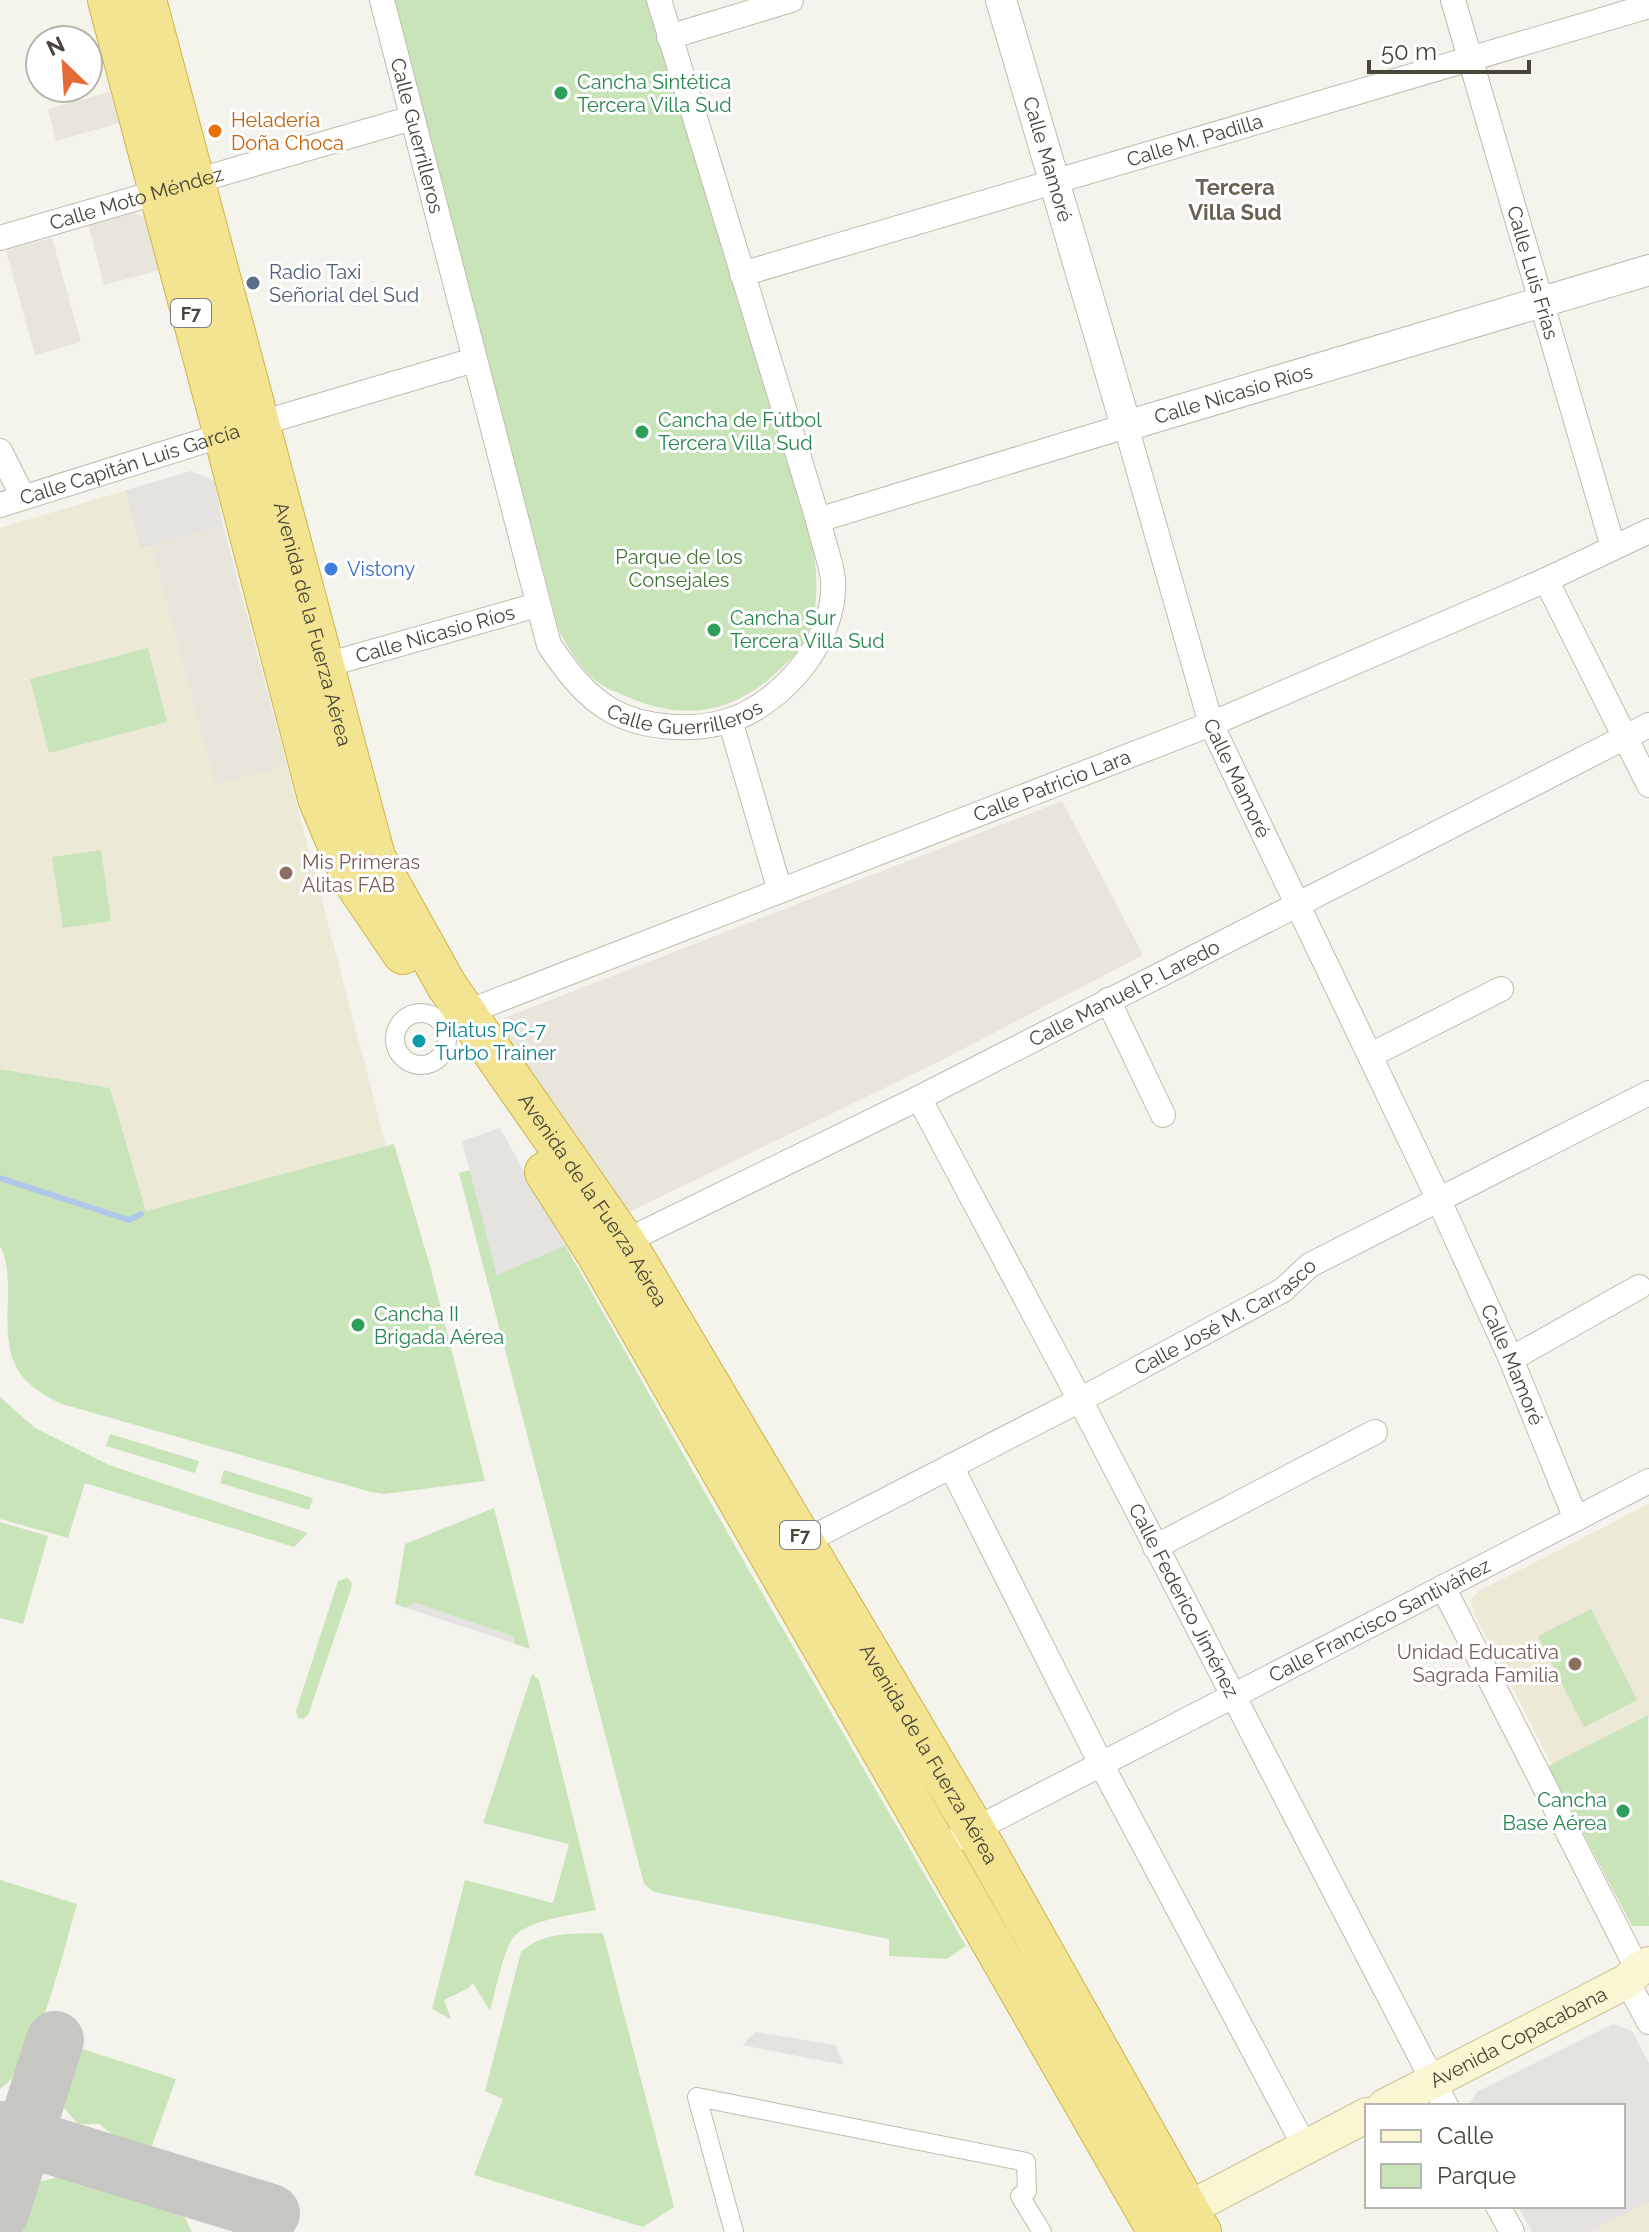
<svg xmlns="http://www.w3.org/2000/svg" width="1649" height="2232" viewBox="0 0 1649 2232" font-family="Raleway,sans-serif">
<style>
.residential{fill:#e8e6db}
.education{fill:#ece9d7}
.green{fill:#cae4b9}
.parking{fill:#e4e3e0}
.lines{fill:none;stroke-linecap:round;stroke-linejoin:round}
.stream{stroke:#afc8ea;stroke-width:6}
.taxiway{stroke:#c6c6c2;stroke-width:58}
.pedestrian-casing{stroke:#bfbcaf;stroke-width:20}
.minor-casing{stroke:#bfbcaf;stroke-width:26}
.tertiary-casing{stroke:#bfbcaf;stroke-width:32}
.secondary-casing{stroke:#c9c59c;stroke-width:36}
.trunk-casing{stroke:#ceb44c;stroke-width:42}
.pedestrian{stroke:#fff;stroke-width:18}
.minor{stroke:#fff;stroke-width:24}
.tertiary{stroke:#fff;stroke-width:30}
.secondary{stroke:#f9f6d1;stroke-width:34}
.trunk{stroke:#f2e490;stroke-width:40}
.leisure-dot{fill:#2e9e5b;stroke:#fff;stroke-width:3}
.food-dot{fill:#e8710a;stroke:#fff;stroke-width:3}
.service-dot{fill:#5c6f8a;stroke:#fff;stroke-width:3}
.shop-dot{fill:#3f7fe0;stroke:#fff;stroke-width:3}
.education-dot{fill:#8d6e63;stroke:#fff;stroke-width:3}
.culture-dot{fill:#0f9aa8;stroke:#fff;stroke-width:3}
.labels{text-anchor:middle;dominant-baseline:central;stroke-width:6;stroke-linejoin:round;paint-order:stroke}
.shield{fill:#fff;stroke:#7f7d75;stroke-width:2}
.shield-label{font-size:18px;font-weight:bold;fill:#48453a}
.leisure-label{font-size:20px;fill:#27864d;stroke:#fff;text-anchor:start}
.food-label{font-size:20px;fill:#c56008;stroke:#fff;text-anchor:start}
.street-label{font-size:20px;fill:#48453a;stroke:#fff}
.service-label{font-size:20px;fill:#4e5e75;stroke:#fff;text-anchor:start}
.park-label{font-size:20px;fill:#417533;stroke:#fff}
.shop-label{font-size:20px;fill:#366cbe;stroke:#fff;text-anchor:start}
.education-label{font-size:20px;fill:#785e54;stroke:#fff;text-anchor:start}
.culture-label{font-size:20px;fill:#0d838f;stroke:#fff;text-anchor:start}
.neighbourhood-label{font-size:22px;font-weight:bold;fill:#6a6452;stroke:#fff}
</style>
<rect width="100%" height="100%" fill="#f4f3ec"/>
<!-- residential -->
<path class="residential" d="M110,92l9,31 -63,18 -8,-32z
M131,211l14,7 15,52 -56,15 -16,-62z
M52,238l29,104 -46,13 -29,-105z
M223,525l64,241 -72,19 -64,-240z
M1062,801l81,154 -201,105 -313,152 -128,-175 3,-19z"/>
<!-- education -->
<path class="education" d="M191,471l23,10 9,44 -72,20 64,239 72,-18 99,380 -240,65 -36,-123 -110,-19v-541z
M1649,1504v214l-2,-3 -95,50 -78,-152 -3,-13 8,-9z
M1649,2202v30h-58z"/>
<!-- green -->
<path class="green" d="M393,0h257l164,552c4,31 5,68 -13,95 -7,10 -17,19 -26,27 -44,40 -93,47 -147,23 -11,-5 -24,-9 -33,-17 -15,-13 -27,-32 -36,-49z
M148,648l19,74 -118,31 -19,-74z
M101,850l10,71 -48,7 -11,-71z
M0,1069l110,19 36,123 248,-67 36,122 55,215 -101,13 -13,-2 -309,-88c-55,-26 -56,-52 -54,-108 0,-16 0,-36 -8,-50z
M470,1170l27,105 68,-30 178,315 223,386 -19,13 -58,-3v-17l-235,-47 -10,-8 -185,-711z
M0,1397l35,31 74,37 199,68 -14,14 -209,-64 -17,55 -68,-19z
M110,1434l89,27 -4,12 -89,-27z
M224,1470l89,28 -4,12 -89,-27z
M494,1508l36,141 -15,-5 -3,-8 -98,-33 -8,5 -11,-4 10,-60z
M0,1522l48,14 -25,88 -23,-6z
M347,1578l5,5 -1,6 -43,126 -5,4 -5,-1 -2,-7 42,-130z
M1591,1609l46,91 -53,27 -46,-91z
M532,1674l7,6 57,230c-23,5 -70,10 -83,28 -10,13 -18,56 -23,73l-17,-28 -6,6 -23,11 7,19 -19,-10 33,-129 88,23 16,-59 -86,-21z
M1648,1715l1,211h-17l-84,-160z
M0,1880l77,24c-14,47 -38,159 -77,185z
M603,1933l71,274 -31,20 -169,-52 29,-76 -18,-8 36,-139c23,-21 52,-18 82,-19z
M76,2047l100,32 -26,72 -29,-10 -22,-17h-21l-19,-22z
M64,2176l18,10 22,-3 75,23 13,26h-173l15,-49z"/>
<!-- parking -->
<path class="parking" d="M191,471l23,10 9,44 -82,23 -15,-58z
M500,1128l65,117 -68,30 -35,-134z
M414,1602l98,34 3,8 -109,-36z
M1613,2024l19,7 17,32v139l-58,30h-59l-14,-26h105v-100h-153v-4l7,-10z
M756,2032l79,13 9,20 -102,-20z"/>
<g class="lines">
<!-- stream -->
<path class="stream" d="M0,1178l129,42 12,-6"/>
<!-- taxiway -->
<path class="taxiway" d="M0,2130l271,83
M0,2213l55,-173"/>
<!-- pedestrian casing -->
<g class="pedestrian-casing">
<path id="pedestrian" d="M395 1039a26 26 0 1 1 52 0a26 26 0 1 1-52 0Z
M734,2232l-37,-135 329,65 1,29 -7,5 22,36"/>
</g>
<!-- minor casing -->
<g class="minor-casing">
<g id="minor">
<path id="s1" d="M382,0l167,645c18,26 35,50 63,66 33,18 83,21 119,9 54,-19 106,-82 102,-140 -2,-19 -11,-41 -15,-60l-159,-520"/>
<path id="s2" d="M1453,0l160,547"/>
<path d="M669,37l122,-37"/>
<path id="s3" d="M0,238l412,-120"/>
<path id="s4" d="M742,274l907,-268"/>
<path d="M0,451l23,46"/>
<path id="s5" d="M0,505l258,-81 216,-64"/>
<path id="s6" d="M818,520l308,-94 85,298 227,474 73,161 65,160"/>
<path d="M1546,580l103,205"/>
<path id="s7" d="M312,669l225,-64"/>
<path d="M730,720l50,171"/>
<path d="M1108,1000l55,115"/>
<path id="s8" d="M457,1016l754,-292 335,-144 103,-49"/>
<path d="M1371,1055l130,-66"/>
<path id="s9" d="M919,1098l161,302 366,706"/>
<path id="s10" d="M614,1247l305,-149 730,-373"/>
<path d="M1511,1359l128,-72"/>
<path d="M951,1466l150,298 204,383"/>
<path id="s11" d="M804,1542l276,-142 203,-110 27,-25 339,-172"/>
<path d="M1155,1547l220,-115"/>
<path d="M1443,1587l195,383"/>
<path id="s12" d="M939,1848l710,-367"/>
<path d="M1627,1981l22,41"/>
<path d="M1498,2206l14,26"/>
</g>
</g>
<!-- tertiary casing -->
<g class="tertiary-casing">
<g id="tertiary">
<path id="s13" d="M1001,0l125,426 523,-156"/>
</g>
</g>
<!-- secondary casing -->
<g class="secondary-casing">
<g id="secondary">
<path id="s14" d="M1385,2106l242,-125 11,-11 11,-6"/>
<path d="M1165,2221l202,-106"/>
</g>
</g>
<!-- trunk casing -->
<g class="trunk-casing">
<g id="trunk">
<path d="M108,0l116,435 94,363 34,81 51,75"/>
<path id="s15" d="M146,0l229,857 72,129 178,256 349,587 227,403"/>
<path d="M545,1172l53,84 560,976"/>
</g>
</g>
<!-- pedestrian -->
<use href="#pedestrian" class="pedestrian"/>
<!-- minor -->
<use href="#minor" class="minor"/>
<!-- tertiary -->
<use href="#tertiary" class="tertiary"/>
<!-- secondary -->
<use href="#secondary" class="secondary"/>
<!-- trunk -->
<use href="#trunk" class="trunk"/>
</g>
<!-- markers -->
<g class="leisure-dot">
<circle cx="561" cy="93" r="8"/>
<circle cx="642" cy="432" r="8"/>
<circle cx="714" cy="630" r="8"/>
<circle cx="358" cy="1325" r="8"/>
<circle cx="1623" cy="1811" r="8"/>
</g>
<circle class="food-dot" cx="215" cy="131" r="8"/>
<circle class="service-dot" cx="253" cy="283" r="8"/>
<circle class="shop-dot" cx="331" cy="569" r="8"/>
<g class="education-dot">
<circle cx="286" cy="873" r="8"/>
<circle cx="1575" cy="1664" r="8"/>
</g>
<circle class="culture-dot" cx="419" cy="1041" r="8"/>
<g class="labels">
<!-- shield labels -->
<g class="shield">
<rect x="171" y="299" width="40" height="28" rx="6"/>
<rect x="780" y="1521" width="40" height="28" rx="6"/>
</g>
<g class="shield-label">
<text x="191" y="313">F7</text>
<text x="800" y="1535">F7</text>
</g>
<!-- leisure labels -->
<g class="leisure-label">
<text x="577" y="82">Cancha Sintética<tspan x="577" dy="23">Tercera Villa Sud</tspan></text>
<text x="658" y="420">Cancha de Fútbol<tspan x="658" dy="23">Tercera Villa Sud</tspan></text>
<text x="730" y="618">Cancha Sur<tspan x="730" dy="23">Tercera Villa Sud</tspan></text>
<text x="374" y="1314">Cancha II<tspan x="374" dy="23">Brigada Aérea</tspan></text>
<text x="1607" y="1800" text-anchor="end">Cancha<tspan x="1607" dy="23">Base Aérea</tspan></text>
</g>
<!-- food labels -->
<g class="food-label">
<text x="231" y="120">Heladería<tspan x="231" dy="23">Doña Choca</tspan></text>
</g>
<!-- street labels -->
<g class="street-label">
<text stroke="none"><textPath href="#s1" startOffset="140">Calle Guerrilleros</textPath></text>
<text stroke="none"><textPath href="#s4" startOffset="472">Calle M. Padilla</textPath></text>
<text stroke="none"><textPath href="#s13" startOffset="166">Calle Mamoré</textPath></text>
<text stroke="none"><textPath href="#s3" startOffset="142">Calle Moto Méndez</textPath></text>
<text stroke="none"><textPath href="#s2" startOffset="284">Calle Luis Frias</textPath></text>
<text stroke="none"><textPath href="#s13" startOffset="556">Calle Nicasio Ríos</textPath></text>
<text stroke="none"><textPath href="#s5" startOffset="136">Calle Capitán Luis García</textPath></text>
<text stroke="none"><textPath href="#s15" startOffset="646">Avenida de la Fuerza Aérea</textPath></text>
<text stroke="none"><textPath href="#s7" startOffset="128">Calle Nicasio Ríos</textPath></text>
<text stroke="none"><textPath href="#s1" startOffset="834">Calle Guerrilleros</textPath></text>
<text stroke="none"><textPath href="#s6" startOffset="692">Calle Mamoré</textPath></text>
<text stroke="none"><textPath href="#s8" startOffset="638">Calle Patricio Lara</textPath></text>
<text stroke="none"><textPath href="#s10" startOffset="570">Calle Manuel P. Laredo</textPath></text>
<text stroke="none"><textPath href="#s15" startOffset="1294">Avenida de la Fuerza Aérea</textPath></text>
<text stroke="none"><textPath href="#s11" startOffset="478">Calle José M. Carrasco</textPath></text>
<text stroke="none"><textPath href="#s6" startOffset="1340">Calle Mamoré</textPath></text>
<text stroke="none"><textPath href="#s9" startOffset="568">Calle Federico Jiménez</textPath></text>
<text stroke="none"><textPath href="#s12" startOffset="496">Calle Francisco Santiváñez</textPath></text>
<text stroke="none"><textPath href="#s15" startOffset="1942">Avenida de la Fuerza Aérea</textPath></text>
<text stroke="none"><textPath href="#s14" startOffset="150">Avenida Copacabana</textPath></text>
</g>
<!-- service labels -->
<g class="service-label">
<text x="269" y="272">Radio Taxi<tspan x="269" dy="23">Señorial del Sud</tspan></text>
</g>
<!-- park labels -->
<g class="park-label">
<text x="679" y="557">Parque de los<tspan x="679" dy="23">Consejales</tspan></text>
</g>
<!-- shop labels -->
<g class="shop-label">
<text x="347" y="569">Vistony</text>
</g>
<!-- education labels -->
<g class="education-label">
<text x="302" y="862">Mis Primeras<tspan x="302" dy="23">Alitas FAB</tspan></text>
<text x="1559" y="1652" text-anchor="end">Unidad Educativa<tspan x="1559" dy="23">Sagrada Familia</tspan></text>
</g>
<!-- culture labels -->
<g class="culture-label">
<text x="435" y="1030">Pilatus PC-7<tspan x="435" dy="23">Turbo Trainer</tspan></text>
</g>
<!-- neighbourhood labels -->
<g class="neighbourhood-label">
<text x="1235" y="187">Tercera<tspan x="1235" dy="25">Villa Sud</tspan></text>
</g>
</g>
<!-- legend -->
<rect x="1365" y="2104" width="260" height="104" fill="#ffffff" stroke="#b6b5b0" stroke-width="2"/>
<rect x="1381" y="2130" width="40" height="12" fill="#f9f6d1" stroke="#b6b5b0" stroke-width="2"/>
<text x="1437" y="2144" font-size="24" fill="#48453a">Calle</text>
<rect x="1381" y="2164" width="40" height="24" fill="#cae4b9" stroke="#b6b5b0" stroke-width="2"/>
<text x="1437" y="2184" font-size="24" fill="#48453a">Parque</text>
<!-- north arrow -->
<g transform="translate(64 64) rotate(335)"><circle r="38" fill="#ffffff" stroke="#b6b5b0" stroke-width="2"/>
<path d="M0-6L14 30L0 20L-14 30Z" fill="#e46b33"/>
<text y="-12" font-size="22" font-weight="bold" text-anchor="middle" fill="#48453a">N</text>
</g>
<!-- scale -->
<path d="M1369 60v12h160v-12" fill="none" stroke="#48453a" stroke-width="4"/>
<text x="1381" y="60" font-size="24" fill="#48453a" stroke="#ffffff" stroke-width="6" paint-order="stroke">50 m</text>
</svg>
